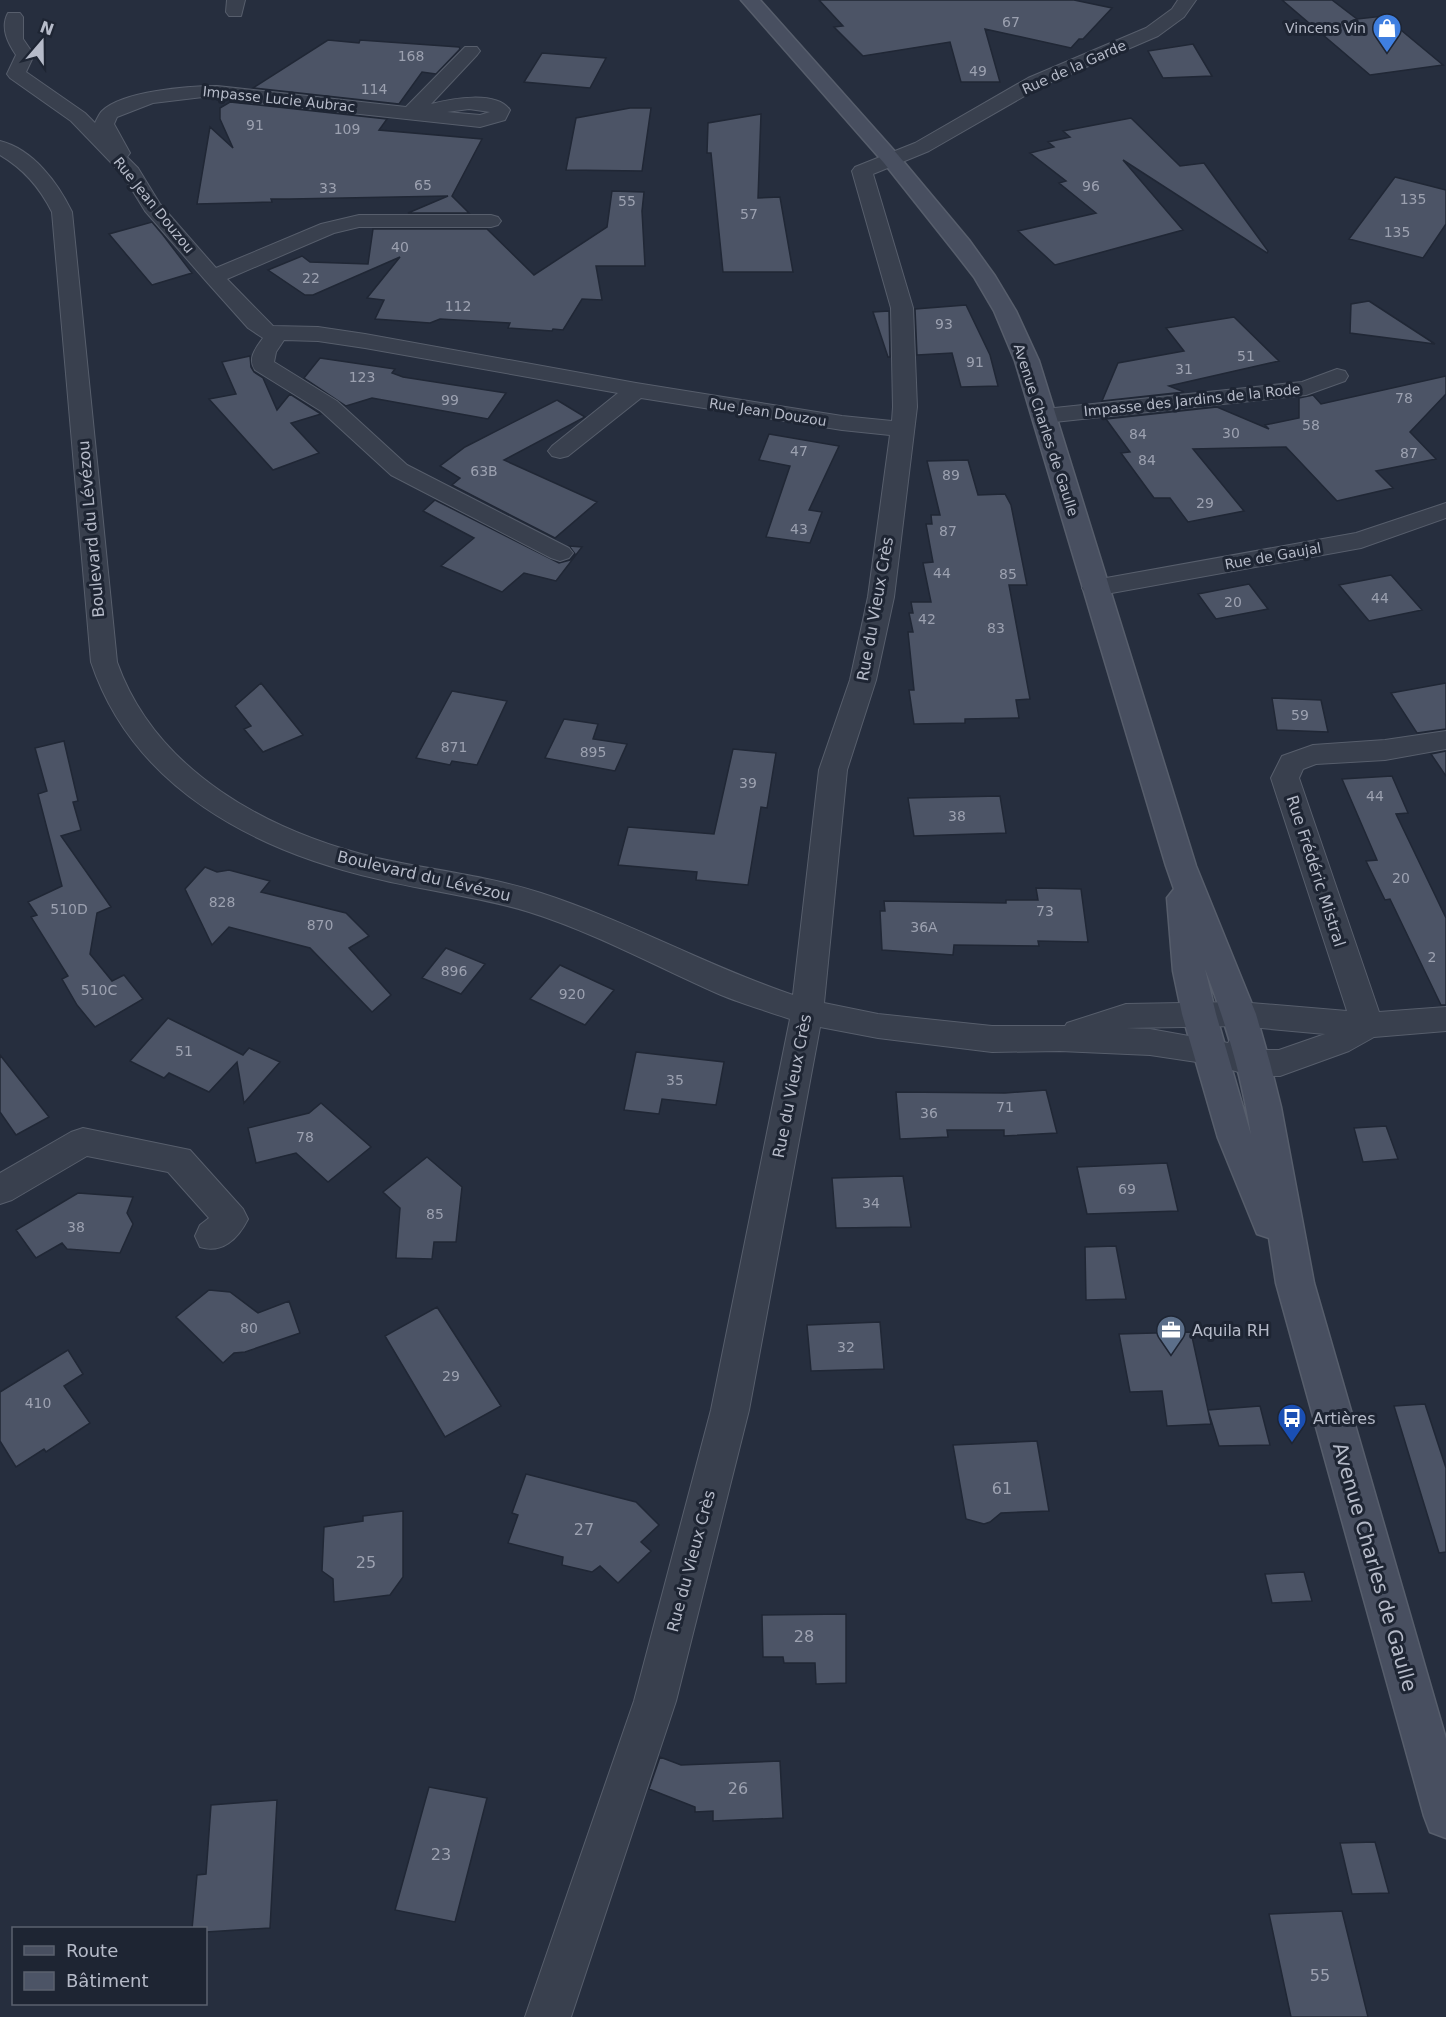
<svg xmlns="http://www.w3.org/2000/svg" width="1446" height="2017" viewBox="0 0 1446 2017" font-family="'DejaVu Sans',sans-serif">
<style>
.building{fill:#4c5466;stroke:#202735;stroke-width:1.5}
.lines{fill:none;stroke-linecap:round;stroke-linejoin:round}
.street-casing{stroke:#575e6c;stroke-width:2}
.secondary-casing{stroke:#575e6c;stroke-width:3}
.street{fill:#39404e;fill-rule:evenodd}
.secondary{fill:#484f60;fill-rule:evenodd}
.labels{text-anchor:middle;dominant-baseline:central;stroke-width:6;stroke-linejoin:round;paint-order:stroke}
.number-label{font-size:14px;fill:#9ca1b0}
.far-poi-label{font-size:14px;fill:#b6bbc9;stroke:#1e2533;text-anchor:end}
.far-street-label{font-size:14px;fill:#b6bbc9;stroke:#1e2533}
.street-label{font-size:16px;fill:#b6bbc9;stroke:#1e2533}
.poi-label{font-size:16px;fill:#b6bbc9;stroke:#1e2533;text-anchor:start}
.near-number-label{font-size:16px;fill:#9ca1b0}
.near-street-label{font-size:20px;fill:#b6bbc9;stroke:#1e2533}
</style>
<rect width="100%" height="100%" fill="#262e3e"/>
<!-- building -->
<path class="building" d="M819,0h255l38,8 -29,31h-4l-8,9 -86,-19 15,53h-39l-11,-40 -87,14 -29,-29 9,-1z
M1282,0h50l25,19 27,-3 59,49 -73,10z
M328,40l31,3 1,-3 99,7 1,2 -24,25 -14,-2 -23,32 -146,-16z
M1193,44l19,32 -49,2 -15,-27z
M542,53l64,5 -16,30 -66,-6z
M230,102l157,17 -8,11 103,9 -30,57 17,17h-61l40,-17 -158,3h-19l1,3 -75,2 13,-77 23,21 -13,-29v-11z
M630,108h21l-9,63 -76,-1 10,-52z
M761,114l-3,84 22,-1 13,75h-70l-12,-119h-4l1,-30z
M1131,118l49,48 24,-3 64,88 -1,2 -144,-93 60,70 -128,35 -37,-34 78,-18 -37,-30 7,-2 -36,-28 24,-6 -6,-5 22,-5 -7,-6z
M1395,177l51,13v34l-23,34 -74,-19z
M612,191l32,1 -2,19 3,55h-49l6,34 -20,-1 -19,31 -10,-1 -1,2 -44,-3 2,-5 -70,-4 -10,4 -55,-4 9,-19 -17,-2 33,-41 -87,38h-8l-37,-25 34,-14 8,6 58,2 5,-35h114l47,46 73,-48z
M152,222l11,13 29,38 -40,12 -43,-51z
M1369,301l66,43 -85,-11 1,-29z
M966,305l24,50 8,31 -37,1 -9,-34 -35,2 -2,-46z
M889,311l1,46h-2l-15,-45z
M1234,317l45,44 -110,25 15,6 -82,9 16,-38 66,-12 -18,-23z
M250,356l1,11 3,5 9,6 14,32 13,-16 31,20 -30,9 28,30 -46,17 -64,-71 27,-5 -14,-32z
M320,358l75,11 -3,4 11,4 103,16 -18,26 -116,-21 -26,8 -42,-28z
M1446,376v18l-36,38 26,27 -60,12 17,17 -56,13 -51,-54 -93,2 51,62 -56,11 -18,-24h-16l-33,-45 9,-1 -24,-33 111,-12 52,22 -4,-4 34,-7v-20l14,-3 8,9z
M557,400l28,17 -81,43 93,42 -42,36 -103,-53 8,-7 -20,-12 25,-19z
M769,434l70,12 -30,64 13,2 -12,31 -44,-6 24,-71 -31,-6z
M968,460l10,35 27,-1 6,11 16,80h-18l21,114 -14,1 3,18 -54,1v4l-51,1 -5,-34h5l-6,-58h5l-4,-19h4l-2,-11h20l-8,-39 10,-1 -7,-38h6l-1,-9h9l-13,-54z
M435,500l124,63 11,-3 5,-6 -6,-8 13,1 -26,34 -32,-8 -22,19 -61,-26 33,-28 -51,-27z
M1391,575l31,35 -53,11 -30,-36z
M1249,584l19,25 -52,10 -18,-25z
M261,683l42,52 -40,17 -19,-23 7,-3 -16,-20z
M1446,683v46l-29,4 -26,-40z
M452,691l55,10 -30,64 -25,-4 -2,4 -34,-7z
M1272,698l49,2 7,32 -51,-2z
M564,719l34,5 -5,15 34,5 -12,27 -70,-13z
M64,741l14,60 -5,1 8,28 -20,6 50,71 -14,6 -7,41 22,27 12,-6 19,24 -48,28 -18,-22 -15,-26 6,-3 -37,-59 6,-2 -9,-13 34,-16 -24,-92 9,-3 -12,-43z
M733,749l43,4 -9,55 -6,-1 -13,78 -52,-5 1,-8 -79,-7 10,-38 86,7z
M1446,751v25l-15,-22z
M1392,776l16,37 -12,1 50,104v87h-5l-51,-106 -5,1 -19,-39 11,-1 -35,-81z
M1000,796l6,37 -92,3 -6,-38z
M205,867l12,5 12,-2 41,11 -9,11 85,21 23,23 -20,12 42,47 -19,17 -62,-64 -81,-21 -17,18 -27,-56z
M1036,888l45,1 7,53 -50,-1 1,5 -85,-1 -1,10 -71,-5 -2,-39h5l-1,-10 122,2v-3h32z
M446,948l39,16 -24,30 -39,-16z
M560,965l54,25 -29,35 -55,-26z
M168,1018l75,37 6,-7 31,14 -36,41 -7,-41 -28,30 -40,-19 -5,5 -34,-17z
M636,1052l88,10 -8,43 -54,-6 -3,15 -35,-4z
M0,1055l49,62 -33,18 -16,-23z
M1046,1090l11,43 -53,3v-6h-57l1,7 -48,2 -4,-47 109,1z
M321,1103l50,44 -43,35 -32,-29 -40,10 -8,-35 61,-15z
M1386,1126l12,33 -35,3 -9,-34z
M427,1157l35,30 -6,55h-22l-2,17 -36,-1 4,-50 -17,-16z
M1167,1163l11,48 -91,3 -10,-47z
M903,1176l8,51 -75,1 -4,-50z
M78,1193l55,4 -6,16 6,11 -13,29 -53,-4 -5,-6 -26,15 -20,-28z
M1116,1246l10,53 -40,1 -1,-53z
M209,1290l21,2 28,21 31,-12 11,32 -55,19 -11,1 -11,10 -47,-46z
M437,1307l64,99 -56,31 -60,-101z
M880,1322l4,47 -73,2 -4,-46z
M1191,1332l20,92 -44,2 -5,-35 -32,1 -11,-58z
M68,1350l15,24 -19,12 26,37 -44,29 -2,-3 -28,18 -16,-26v-49z
M1425,1404l21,64v84l-7,1 -45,-147z
M1260,1406l10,39 -51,1 -11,-36z
M1037,1441l12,70 -48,2 -11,9 -6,2 -18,-5 -13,-74z
M526,1474l110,28 23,23 -18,17 10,9 -33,32 -18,-17 -8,6 -30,-7 1,-8 -55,-14 10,-28 -6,-2z
M403,1511v66l-13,18 -56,7 -1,-23 -11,-8 2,-44 39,-6v-5z
M1304,1572l8,29 -40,2 -7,-29z
M846,1614v69l-30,1 -1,-21h-31l-1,-6h-20l-1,-42z
M660,1757l21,8 99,-4 3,57 -70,3v-10l-18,1v-5l-46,-18z
M429,1787l58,11 -32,124 -60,-12z
M277,1800l-7,128 -64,4v-3h-14l5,-54 9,-1 5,-69z
M1375,1842l14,51 -37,1 -12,-51z
M1342,1911l26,106h-77l-22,-103z"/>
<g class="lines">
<!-- street casing -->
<g class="street-casing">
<path id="street" d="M227,0h18l-4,16h-12l-3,-4z
M1178,0h18l-12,17 -26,19 -116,50 -113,65 -56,23 40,134 4,99 -23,190 -18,83 -29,90 -23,233 54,11 114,12h73l2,-3 59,-19 113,-2 108,9 -76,-233 11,-22 31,-11 72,-5 61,-9v18l-61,11 -69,4 -13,5 -4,9 80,234 67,-5v24l-72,6 -25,14 -69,25h-27l-43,-12 -60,-9 -90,-4 -68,1 -114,-14 -58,-11 -71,383 -73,291 -105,316h-46l109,-316 77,-291 79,-391c-23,-8 -47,-15 -69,-24 -64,-28 -125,-62 -192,-83 -48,-15 -102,-21 -151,-33 -123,-28 -245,-91 -287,-217l-39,-450c-12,-24 -28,-43 -52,-57v-14c33,8 58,42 72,71l45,450c39,110 152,170 260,196 54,12 112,18 164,35 87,28 166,73 252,102l26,-225 31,-90 18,-83 22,-162 -48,-5 -201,-32 -73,58 -8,2 -8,-2 -4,-5 4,-5 66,-53 -253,-45 -47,-7 -34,-1 -8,12 -2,10 63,39 70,64 162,83 4,5 -4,5 -9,3 -9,-3 -160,-83 -70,-64 -66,-41c-8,-12 1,-22 8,-32l-15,-10 -42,-47 -61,-70 -22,-36 -52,-54 -61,-43 -3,-4 9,-19c-8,-12 -16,-27 -8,-42h12l3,4v22l11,16 -8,17 59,41 10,10c2,-4 4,-9 7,-12 20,-20 87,-25 115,-25l189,21 59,-60h12l3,4 -3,4 -46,49c20,-5 65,-14 79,6l-5,10 -25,7 -277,-30 -50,6 -36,14 -3,7 16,29 -3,4 11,11 22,36 56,64 105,-44 38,-9h132l7,2 3,4 -3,4 -7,2h-132l-25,6 -107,46 46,47 45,1 47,7 271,49 206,33 50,5 1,-14 -2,-99 -39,-137 3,-4 60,-24 113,-65 118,-50 26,-19zM469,109l21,3 -10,3 -33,-3zM1239,1026l86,8 -46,16h-17c-9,-13 -15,-17 -31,-12l-3,5 -78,-14 -24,-1z
M1337,369l8,2 3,5 -3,5 -39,14 -261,28 -8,-2 -4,-5 4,-5 8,-2 257,-27z
M1446,503v15l-85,30 -266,48 -9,-2 -4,-6 4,-6 9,-2 261,-47z
M83,1128l107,22 53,59 5,10c-10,20 -26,35 -48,28l-5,-11 5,-11 9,-7 -41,-46 -81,-16 -75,44 -12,4v-31l71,-41z"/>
</g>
<!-- secondary casing -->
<g class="secondary-casing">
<path id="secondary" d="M741,0h19l138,155 71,85 26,36 21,35 23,50 157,505 60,148 14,49 11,44 33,176 132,456v99l-16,-6 -6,-16 -148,-533 -7,-45 -12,-4 -39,-96 -36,-124 -9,-43 -6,-73 7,-9 -8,-23 -151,-505 -21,-50 -20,-34 -21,-27 -69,-87zM1205,969c21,54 37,108 46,166l-35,-121z"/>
</g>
<!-- street -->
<use href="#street" class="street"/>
<!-- secondary -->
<use href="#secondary" class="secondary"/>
</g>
<!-- icons -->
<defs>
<g id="shop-pin" transform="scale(1.5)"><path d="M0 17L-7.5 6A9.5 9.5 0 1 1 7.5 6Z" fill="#3f7fe0" stroke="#1e2533"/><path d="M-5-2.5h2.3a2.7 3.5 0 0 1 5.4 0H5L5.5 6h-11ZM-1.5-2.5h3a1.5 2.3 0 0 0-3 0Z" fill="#fff"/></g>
<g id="office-pin" transform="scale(1.5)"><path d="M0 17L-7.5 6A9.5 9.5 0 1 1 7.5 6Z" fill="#5c6f8a" stroke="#1e2533"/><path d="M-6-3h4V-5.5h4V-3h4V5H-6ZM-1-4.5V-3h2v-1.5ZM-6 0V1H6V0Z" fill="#fff"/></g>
<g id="bus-pin" transform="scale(1.5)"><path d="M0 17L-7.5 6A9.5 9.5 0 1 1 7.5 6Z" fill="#1a4fb4" stroke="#1e2533"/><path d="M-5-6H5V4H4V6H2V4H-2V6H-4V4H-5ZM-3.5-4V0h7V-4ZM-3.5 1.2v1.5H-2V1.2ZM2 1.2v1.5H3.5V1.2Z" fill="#fff"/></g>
</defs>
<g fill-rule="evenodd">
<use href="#shop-pin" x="1387" y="28"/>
<use href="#office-pin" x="1171" y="1330"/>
<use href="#bus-pin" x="1292" y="1418"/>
</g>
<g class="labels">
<!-- number labels -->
<g class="number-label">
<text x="1011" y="22">67</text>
<text x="411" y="56">168</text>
<text x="978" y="71">49</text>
<text x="374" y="89">114</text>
<text x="255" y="125">91</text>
<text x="347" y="129">109</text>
<text x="423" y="185">65</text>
<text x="1091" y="186">96</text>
<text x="328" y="188">33</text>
<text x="1413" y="199">135</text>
<text x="627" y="201">55</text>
<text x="749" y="214">57</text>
<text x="1397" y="232">135</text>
<text x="400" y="247">40</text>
<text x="311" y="278">22</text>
<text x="458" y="306">112</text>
<text x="944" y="324">93</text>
<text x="1246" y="356">51</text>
<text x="975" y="362">91</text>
<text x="1184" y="369">31</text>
<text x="362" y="377">123</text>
<text x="1404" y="398">78</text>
<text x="450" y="400">99</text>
<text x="1311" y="425">58</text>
<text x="1231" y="433">30</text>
<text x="1138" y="434">84</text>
<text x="799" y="451">47</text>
<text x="1409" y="453">87</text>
<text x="1147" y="460">84</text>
<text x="484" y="471">63B</text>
<text x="951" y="475">89</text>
<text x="1205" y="503">29</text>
<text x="799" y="529">43</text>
<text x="948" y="531">87</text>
<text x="942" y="573">44</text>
<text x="1008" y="574">85</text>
<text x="1380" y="598">44</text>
<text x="1233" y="602">20</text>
<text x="927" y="619">42</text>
<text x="996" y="628">83</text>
<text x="1300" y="715">59</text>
<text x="454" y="747">871</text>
<text x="593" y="752">895</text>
<text x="748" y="783">39</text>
<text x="1375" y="796">44</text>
<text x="957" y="816">38</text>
<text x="1401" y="878">20</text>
<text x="222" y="902">828</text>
<text x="69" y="909">510D</text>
<text x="1045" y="911">73</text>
<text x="320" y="925">870</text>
<text x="924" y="927">36A</text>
<text x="1432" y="957">2</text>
<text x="454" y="971">896</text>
<text x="99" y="990">510C</text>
<text x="572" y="994">920</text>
<text x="184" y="1051">51</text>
<text x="675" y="1080">35</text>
<text x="1005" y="1107">71</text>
<text x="929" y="1113">36</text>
<text x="305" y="1137">78</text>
<text x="1127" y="1189">69</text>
<text x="871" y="1203">34</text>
<text x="435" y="1214">85</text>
<text x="76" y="1227">38</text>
<text x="249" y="1328">80</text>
<text x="846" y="1347">32</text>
<text x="451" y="1376">29</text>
<text x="38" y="1403">410</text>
</g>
<!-- far-poi labels -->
<g class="far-poi-label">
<text x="1366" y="28">Vincens Vin</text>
</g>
<!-- far-street labels -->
<g class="far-street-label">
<text transform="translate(1074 67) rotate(-24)">Rue de la Garde</text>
<text transform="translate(279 99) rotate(6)">Impasse Lucie Aubrac</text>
<text transform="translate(154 205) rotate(51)">Rue Jean Douzou</text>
<text transform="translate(1192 400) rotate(-6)">Impasse des Jardins de la Rode</text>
<text transform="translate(768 412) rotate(9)">Rue Jean Douzou</text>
<text transform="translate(1046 430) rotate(72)">Avenue Charles de Gaulle</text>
<text transform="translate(1273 556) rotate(-10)">Rue de Gaujal</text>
</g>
<!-- street labels -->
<g class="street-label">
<text transform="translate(91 529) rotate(-95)">Boulevard du Lévézou</text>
<text transform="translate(875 609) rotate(-80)">Rue du Vieux Crès</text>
<text transform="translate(1316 871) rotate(72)">Rue Frédéric Mistral</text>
<text transform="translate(424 876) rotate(13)">Boulevard du Lévézou</text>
<text transform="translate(792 1086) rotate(-79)">Rue du Vieux Crès</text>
<text transform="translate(691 1561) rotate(-75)">Rue du Vieux Crès</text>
</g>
<!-- poi labels -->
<g class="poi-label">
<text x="1192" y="1330">Aquila RH</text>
<text x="1313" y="1418">Artières</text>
</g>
<!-- near-number labels -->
<g class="near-number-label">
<text x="1002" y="1488">61</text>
<text x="584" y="1529">27</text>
<text x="366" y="1562">25</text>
<text x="804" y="1636">28</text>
<text x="738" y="1788">26</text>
<text x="441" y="1854">23</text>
<text x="1320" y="1975">55</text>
</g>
<!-- near-street labels -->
<g class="near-street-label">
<text transform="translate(1375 1567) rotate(74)">Avenue Charles de Gaulle</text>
</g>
</g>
<!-- legend -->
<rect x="12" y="1927" width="195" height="78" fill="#1e2533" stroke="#5b616f" stroke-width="1.5"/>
<rect x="24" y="1946" width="30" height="9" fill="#484f60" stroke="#5b616f" stroke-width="1.5"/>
<text x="66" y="1957" font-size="18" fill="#b6bbc9">Route</text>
<rect x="24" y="1972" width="30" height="18" fill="#4c5466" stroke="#5b616f" stroke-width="1.5"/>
<text x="66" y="1987" font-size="18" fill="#b6bbc9">Bâtiment</text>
<!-- north arrow -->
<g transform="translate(42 42) rotate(20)" stroke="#1e2533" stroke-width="4.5" paint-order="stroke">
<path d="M0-4.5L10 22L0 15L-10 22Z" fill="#b6bbc9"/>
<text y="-9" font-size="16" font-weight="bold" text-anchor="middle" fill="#b6bbc9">N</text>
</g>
</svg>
